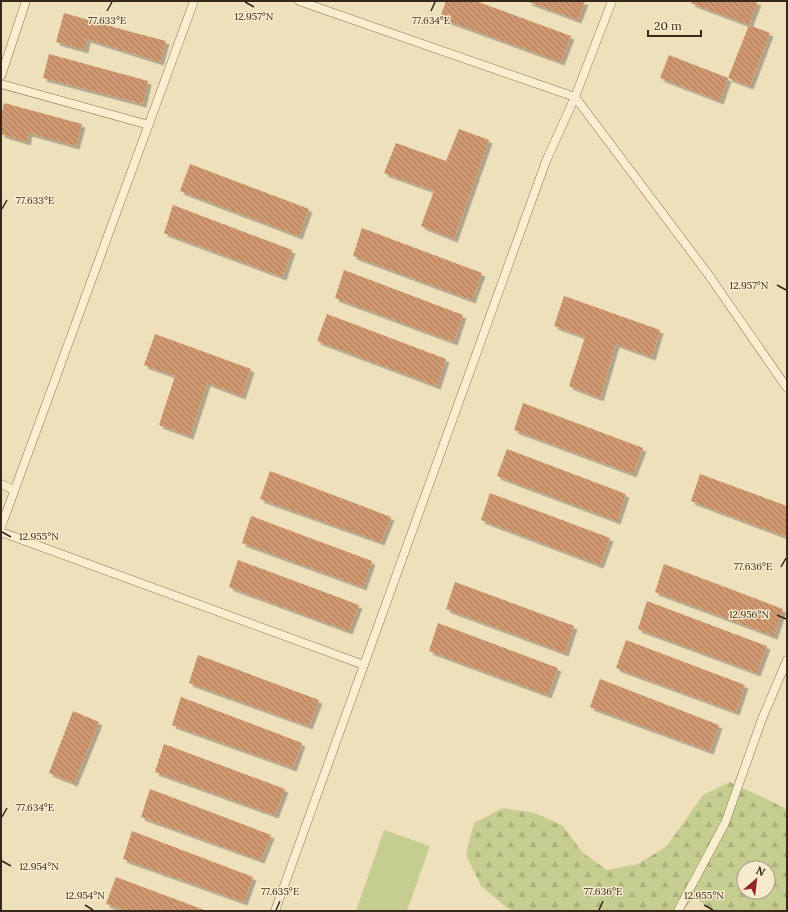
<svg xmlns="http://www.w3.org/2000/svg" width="788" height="912" viewBox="0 0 788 912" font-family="Lora,serif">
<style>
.green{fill:#c6cd90}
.forest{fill:url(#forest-firs);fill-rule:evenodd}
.building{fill:url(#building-back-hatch);filter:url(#shadow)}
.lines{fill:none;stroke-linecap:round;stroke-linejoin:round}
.service-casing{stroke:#877055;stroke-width:9}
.service{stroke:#faeecf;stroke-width:8}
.ticks{fill:none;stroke:#36281b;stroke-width:1.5}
.ticks-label{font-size:10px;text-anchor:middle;fill:#36281b;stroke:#f7ebcc;stroke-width:3;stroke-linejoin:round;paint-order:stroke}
</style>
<defs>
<pattern id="forest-firs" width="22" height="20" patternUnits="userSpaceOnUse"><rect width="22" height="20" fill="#c6cd90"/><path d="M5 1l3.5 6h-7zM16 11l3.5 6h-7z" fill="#abb07c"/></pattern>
<pattern id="building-back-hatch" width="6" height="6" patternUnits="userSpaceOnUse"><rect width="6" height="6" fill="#cf9870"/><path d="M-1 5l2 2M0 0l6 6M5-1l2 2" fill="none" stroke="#a97c5b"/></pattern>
<filter id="shadow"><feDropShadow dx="3.5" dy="3.5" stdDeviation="0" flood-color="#0004"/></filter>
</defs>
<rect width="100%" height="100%" fill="#efe0bc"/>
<!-- green -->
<path class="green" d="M384,830l46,16 -23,65h-51z"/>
<!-- forest -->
<path class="forest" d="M730,782l53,25 4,3v101h-74l-19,-14 -12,14h-169l-6,-3 -26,-22 -15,-31 8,-32 29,-15 32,5 28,13 19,26 25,18 31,-6 29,-18 36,-51zM744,868h24v24h-24z"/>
<!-- building -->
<path class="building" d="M446,1h30l95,35 -10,26 -121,-44z
M526,1h59l-7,19z
M692,1h66l-9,24 -58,-22z
M64,13l71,20 31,8 -6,21 -73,-23 -2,11 -29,-8z
M749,25l21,8 -20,53 -22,-8z
M49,54l99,27 -5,23 -100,-26z
M669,55l59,23 -8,23 -60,-23z
M4,103l78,21 -6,22 -47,-13 -2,9 -26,-8v-17z
M459,129l30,11 -35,99 -33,-13 13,-35 -50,-18 12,-30 50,18z
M190,164l119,45 -10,27 -119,-45z
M173,205l119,45 -9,27 -119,-44z
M362,228l120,45 -10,27 -119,-44z
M344,270l119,45 -9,27 -119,-44z
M564,296l96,34 -8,27 -36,-13 -16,54 -31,-12 16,-49 -31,-11z
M327,314l119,45 -9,27 -120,-45z
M155,334l96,35 -9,27 -35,-13 -17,53 -31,-11 16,-49 -31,-11z
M523,403l120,45 -10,26 -119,-44z
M507,449l119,45 -9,27 -120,-45z
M270,471l121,46 -10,25 -121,-43z
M700,474l87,32v31l-96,-36z
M490,493l120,45 -10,27 -119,-45z
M251,516l121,45 -9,26 -121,-44z
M238,560l121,45 -10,26 -120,-44z
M664,564l119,45 -9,27 -119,-44z
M455,582l119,44 -9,27 -119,-44z
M647,601l120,45 -10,27 -119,-44z
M438,623l120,45 -10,27 -119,-44z
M626,640l119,45 -9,27 -120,-44z
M198,655l121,45 -10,26 -120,-43z
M600,679l119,46 -9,26 -120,-44z
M181,697l121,46 -9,25 -121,-43z
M73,711l26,11 -25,61 -25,-10z
M164,744l121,45 -10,26 -120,-43z
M150,789l121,46 -10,25 -120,-43z
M132,831l121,46 -9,25 -121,-43z
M116,877l91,34h-81l-20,-7z"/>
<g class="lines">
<!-- service casing -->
<g class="service-casing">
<path id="service" d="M299,1l276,96 133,177 79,114
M1,76l25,-75
M1,84l148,41
M1,484l13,6
M1,527l193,-526
M1,532l363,133
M275,911l271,-750 29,-64 37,-96
M678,911l47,-88 37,-104 25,-59"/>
</g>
<!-- service -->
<use href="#service" class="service"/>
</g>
<!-- ticks -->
<path class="ticks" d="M245,2l9,5M107,11l5,-9M431,11l4,-9M2,209l5,-9M777,285l9,5M2,532l9,5M781,567l5,-9M777,615l9,4M2,817l5,-9M2,861l9,5M85,905l8,5M704,905l9,5M276,910l4,-9M599,910l4,-9"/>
<g class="ticks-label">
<text x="254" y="20">12.957°N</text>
<text x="107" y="24">77.633°E</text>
<text x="431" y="24">77.634°E</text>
<text x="35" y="204">77.633°E</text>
<text x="749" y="289">12.957°N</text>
<text x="39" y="540">12.955°N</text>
<text x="753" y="570">77.636°E</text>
<text x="749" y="618">12.956°N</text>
<text x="35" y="811">77.634°E</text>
<text x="39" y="870">12.954°N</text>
<text x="280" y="895">77.635°E</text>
<text x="603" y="895">77.636°E</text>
<text x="85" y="899">12.954°N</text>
<text x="704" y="899">12.955°N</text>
</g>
<!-- border -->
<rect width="788" height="912" fill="none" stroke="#36281b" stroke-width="4"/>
<!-- north arrow -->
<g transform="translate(756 880) rotate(28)"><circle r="19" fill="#f7ebcc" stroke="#aa9d85"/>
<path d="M0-3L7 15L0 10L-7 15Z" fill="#992323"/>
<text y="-6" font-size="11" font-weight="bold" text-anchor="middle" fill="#36281b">N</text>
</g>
<!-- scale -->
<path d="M648 30v6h53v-6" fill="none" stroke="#36281b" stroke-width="2"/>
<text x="654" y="30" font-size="12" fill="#36281b" stroke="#f7ebcc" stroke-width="3" paint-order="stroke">20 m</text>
</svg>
